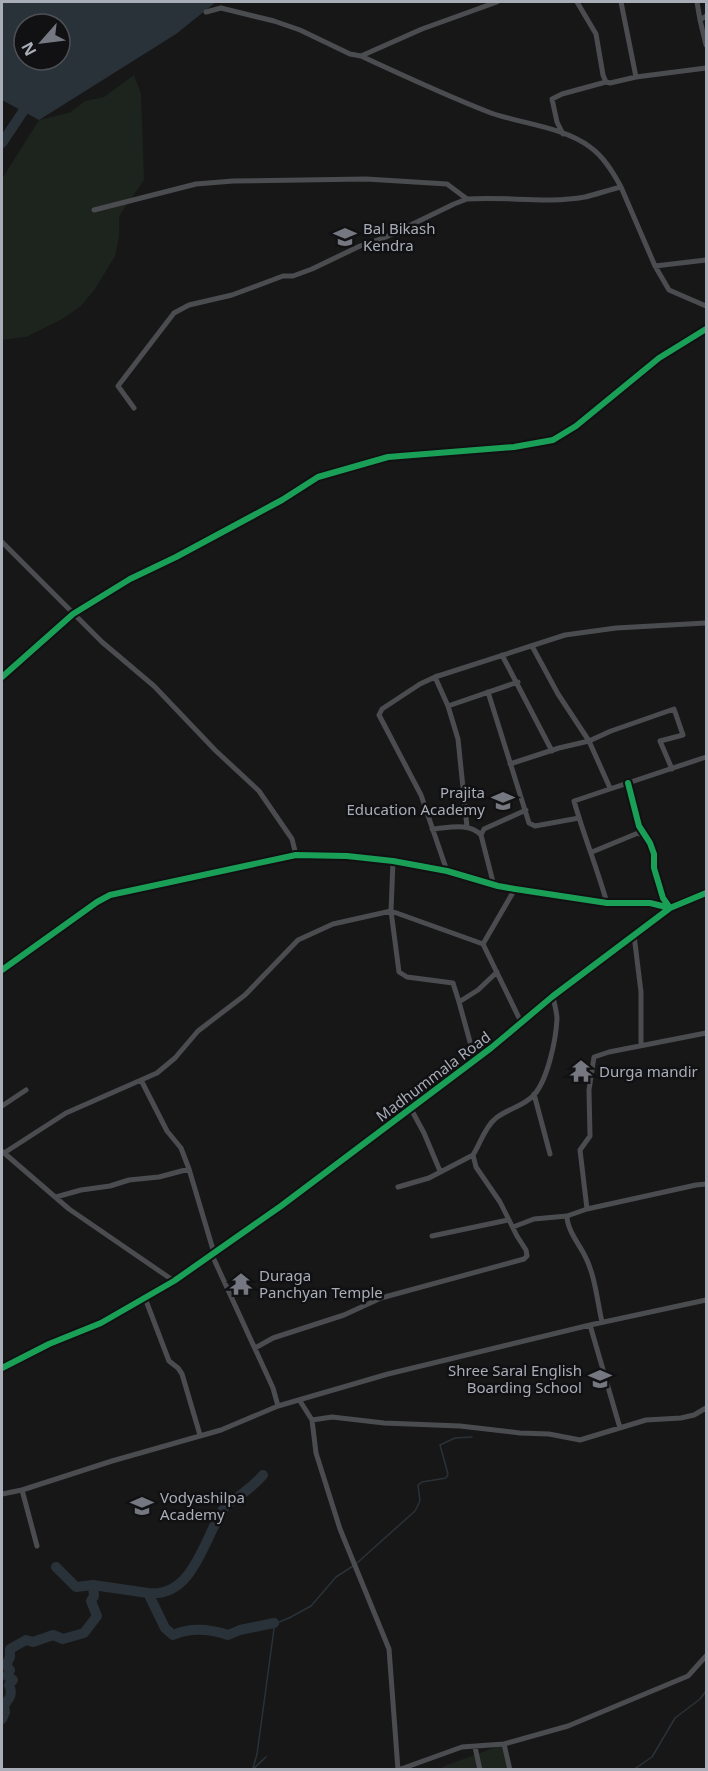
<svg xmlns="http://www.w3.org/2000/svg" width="708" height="1771" viewBox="0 0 708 1771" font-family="'Noto Sans',sans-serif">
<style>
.green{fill:#1d241e}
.water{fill:#2a3239;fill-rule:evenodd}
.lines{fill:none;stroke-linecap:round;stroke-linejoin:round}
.stream{stroke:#2a3239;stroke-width:1.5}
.river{stroke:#2a3239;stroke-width:10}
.minor{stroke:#4b4c50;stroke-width:5}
.tertiary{stroke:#4b4c50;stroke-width:6}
.cycleway-casing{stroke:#111113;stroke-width:10}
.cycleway{stroke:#1a9f57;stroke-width:6}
.labels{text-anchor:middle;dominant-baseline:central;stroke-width:5;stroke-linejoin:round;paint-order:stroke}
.poi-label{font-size:15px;fill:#a8adb8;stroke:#111113;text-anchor:start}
.street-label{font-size:15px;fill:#a8adb8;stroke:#111113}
</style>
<rect width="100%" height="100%" fill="#171717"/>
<!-- green -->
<path class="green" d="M134,75l7,19 3,86 -25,36v21l-4,19 -20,33 -14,17 -19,13 -36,18 -24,3v-161l37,-59 30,-7 16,-12 19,-4z
M504,1744l6,25 -67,1 -1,-3z"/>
<!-- water -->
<path class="water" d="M2,2h214l-40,32 -137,86 -37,-20zM24,24h36v36h-36z"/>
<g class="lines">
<!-- stream -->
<path class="stream" d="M357,1563l58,-52 5,-10 -2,-16 4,-3 24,-4 2,-4 -8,-29 15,-7 17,-1
M253,1768l4,-14 17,-125 -2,-4 17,-7 22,-12 25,-29 17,-11
M252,1770l14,-13
M633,1770l19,-13 23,-39 25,-19 6,-8"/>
<!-- river -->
<path class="river" d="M2,143l28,-42
M56,1567l20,20 17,-2 55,8 17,35 8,7c18,-8 37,-6 55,0l12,-5 34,-7
M148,1593c46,5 56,-56 76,-85 4,-6 12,-9 18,-14 8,-6 15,-12 21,-19
M2,1719l3,-7 -1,-7c6,-7 9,-11 5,-20l4,-5 -6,-4 3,-6 -4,-5 4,-8v-8l16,-9 7,2 20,-7 10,4 21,-6 13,-17 -6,-15 3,-5 -1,-11"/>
<!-- minor -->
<path class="minor" d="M577,2l19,32 7,41 3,7 4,1 26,-6 70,-9
M621,2l15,75
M697,2l3,18
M206,12l15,-4 53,13 26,9 50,24 11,2 61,-27 75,-27
M706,16l-6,4 6,25
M361,56c43,20 86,40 130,57 32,11 72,14 99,34 14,10 23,25 31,40
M563,134l-6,-12 -5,-23 10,-5 44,-12
M94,210l102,-26 37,-3 133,-2 81,5 20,15c39,-3 79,5 118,-2 12,-3 24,-7 36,-10l34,79 14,24 37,16
M655,266l51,-6
M134,408l-16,-22 56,-73 15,-8 43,-10 51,-19h10l19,-7 48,-23 26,-9 68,-33 13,-5
M2,542l100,100 52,44 61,64 44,41 33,48 4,16
M532,646l26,48 31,47 21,47
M502,655l50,96
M437,676l-2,1 13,29
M2,677l71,-63 57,-35 46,-22 106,-57 36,-23 70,-20 126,-10 39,-7 23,-14 83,-68 47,-29
M488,692l41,131 6,3 44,-8
M510,764l49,-16 30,-7 22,-10 63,-22 9,26 -23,6 12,28
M467,827l-9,-88 -10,-33 70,-24
M432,829c16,-1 37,-7 49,6l3,-6 42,-19
M481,835l12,47 3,3
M592,852l46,-19 8,4
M393,861l-2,50 8,61 8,5 46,6 6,19
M447,871l-26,-76 -42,-80 3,-6 38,-25 15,-7 130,-42 51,-7 90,-5
M607,903c-10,-35 -23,-67 -33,-102l132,-44
M634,935l7,57v53
M483,944l32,-55
M2,970l95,-68 13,-7 186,-40 51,1 46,5 54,10 51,15 17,3 92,14h43l20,5 -7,-10 -9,-30v-14l-4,-11 -11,-17 -11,-43
M475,1060l-16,-58 19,-12 19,-18
M141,1080l26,51 14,17 8,21
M534,1094l16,60
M2,1106l24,-16
M411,1109l13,24 16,38
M3,1152l66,57 105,72
M4,1153l62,-40 91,-40 18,-15 23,-27 47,-36 53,-55 35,-16 58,-13 92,33 39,80
M398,1187l31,-9 44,-23
M56,1197l25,-7 29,-4 19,-6 30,-3 30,-8 25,84
M587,1209l109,-24 10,-1
M567,1216c0,13 11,27 17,38 11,20 13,46 18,68
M513,1227l21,-8 33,-3 20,-7 -7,-59 10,-14 -1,-46 5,-33 15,-5 97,-19
M432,1236l76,-16
M212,1255l61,133 5,18
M145,1298l24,63 9,7 4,6 18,61
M590,1325l30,103
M255,1348l18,-10 71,-23 37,-17 143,-39 3,-3 -1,-6 -9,-14 -17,-34 -24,-35 -3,-12c7,-11 12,-28 22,-36 11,-10 28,-12 39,-24 14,-16 22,-56 23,-76 0,-7 -3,-16 -4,-23
M300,1401l12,19 4,33 24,76 49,120 9,121 64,-23 42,-3 64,-18 120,-50 18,-20
M312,1420l20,-3 52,6 76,3 60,7 29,1 31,6 66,-20 35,-2 13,-3 12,-7
M22,1490l15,56
M2,1494l20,-4 90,-29 109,-31 57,-24 110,-32 202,-49 116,-25
M504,1744l6,26
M475,1747l5,23"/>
<!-- tertiary -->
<path class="tertiary" d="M2,1368l47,-24 52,-21 73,-42 107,-75 210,-158 62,-52 117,-88 36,-15"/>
<!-- cycleway casing -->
<g class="cycleway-casing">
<path id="cycleway" d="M2,677l71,-63 57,-35 46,-22 106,-57 36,-23 70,-20 126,-10 39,-7 23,-14 83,-68 47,-29
M2,970l95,-68 13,-7 186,-40 51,1 46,5 54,10 51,15 17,3 92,14h43l20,5 -7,-10 -9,-30v-14l-4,-11 -11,-17 -11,-43
M2,1368l47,-24 52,-21 73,-42 107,-75 210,-158 62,-52 117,-88 36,-15"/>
</g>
<!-- cycleway -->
<use href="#cycleway" class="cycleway"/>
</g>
<!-- icons -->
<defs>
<g id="school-bare" transform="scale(1.8)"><path d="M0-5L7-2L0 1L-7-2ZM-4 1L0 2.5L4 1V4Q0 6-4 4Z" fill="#757880" stroke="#111113" stroke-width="2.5" paint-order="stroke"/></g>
<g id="temple-bare" transform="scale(1.8)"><path d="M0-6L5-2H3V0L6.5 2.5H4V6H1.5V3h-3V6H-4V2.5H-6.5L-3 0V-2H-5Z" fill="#757880" stroke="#111113" stroke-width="2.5" paint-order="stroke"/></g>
</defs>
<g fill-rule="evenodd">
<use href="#school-bare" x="345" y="237"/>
<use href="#school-bare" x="503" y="801"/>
<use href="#temple-bare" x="581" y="1071"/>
<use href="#temple-bare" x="241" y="1284"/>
<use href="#school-bare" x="600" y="1379"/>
<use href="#school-bare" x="142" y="1506"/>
</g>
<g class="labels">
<!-- poi labels -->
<g class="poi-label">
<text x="363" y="228">Bal Bikash<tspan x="363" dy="17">Kendra</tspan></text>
<text x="485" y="792" text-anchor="end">Prajita<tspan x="485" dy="17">Education Academy</tspan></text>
<text x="599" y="1071">Durga mandir</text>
<text x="259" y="1275">Duraga<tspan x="259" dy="17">Panchyan Temple</tspan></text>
<text x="582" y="1370" text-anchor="end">Shree Saral English<tspan x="582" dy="17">Boarding School</tspan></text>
<text x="160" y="1497">Vodyashilpa<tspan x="160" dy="17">Academy</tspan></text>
</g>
<!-- street labels -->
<g class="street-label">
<text transform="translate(433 1076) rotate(-37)">Madhummala Road</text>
</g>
</g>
<!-- border -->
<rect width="708" height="1771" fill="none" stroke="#a8adb8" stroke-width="6"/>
<!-- north arrow -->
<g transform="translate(42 42) rotate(242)"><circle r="28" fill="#111113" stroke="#4d4f55" stroke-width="1.5"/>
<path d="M0-4.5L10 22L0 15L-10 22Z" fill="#757880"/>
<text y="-9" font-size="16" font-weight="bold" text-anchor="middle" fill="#a8adb8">N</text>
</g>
</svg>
